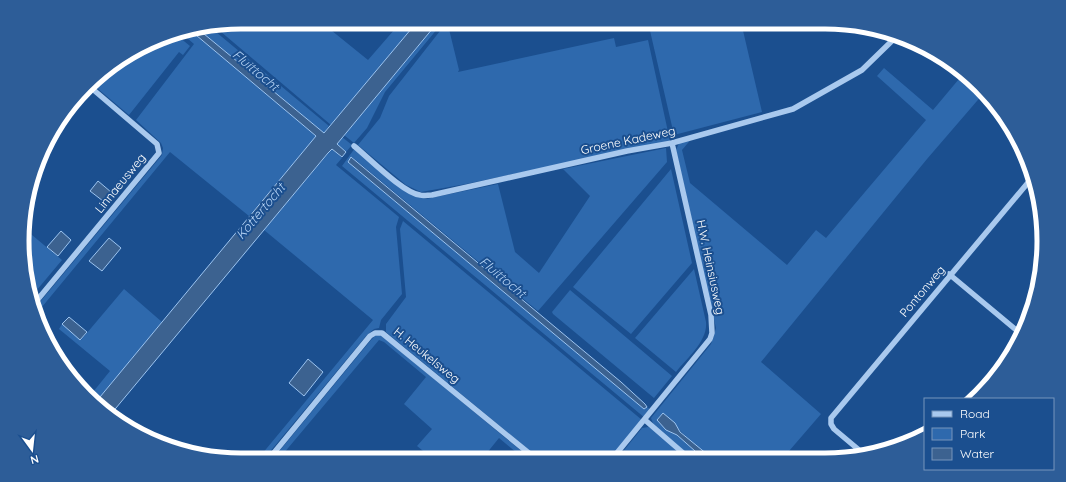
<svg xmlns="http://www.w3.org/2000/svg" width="1066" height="482" viewBox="0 0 1066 482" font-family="Quicksand,sans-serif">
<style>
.green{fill:#2e69ad}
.water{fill:#3c6290;stroke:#9cc4f0}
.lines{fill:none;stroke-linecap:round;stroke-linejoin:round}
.minor{stroke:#a9c9ee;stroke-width:5.5}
.labels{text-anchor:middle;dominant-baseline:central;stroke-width:4;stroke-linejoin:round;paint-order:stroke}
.street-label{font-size:12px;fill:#fff;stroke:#1b4f8f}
.water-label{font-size:13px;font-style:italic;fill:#b5d3f5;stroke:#1b4f8f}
.rim{fill:none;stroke:#fff;stroke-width:5}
</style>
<rect width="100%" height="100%" fill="#1b4f8f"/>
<!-- green -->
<path class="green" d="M241,22h80l47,38 33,-38h16l-86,103 -111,-94 -2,-5z
M438,22h5l-58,70 -18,36 -13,15 -10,-8z
M447,22h4l-3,3 11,45 -1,2 156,-34 2,9 32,-7 22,101 -204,43 -45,8 -15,-7 -48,-40 22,-27 9,-22z
M648,22h93l21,90 -88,23z
M210,27l119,99 -5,7 -126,-104z
M190,30l126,106 -67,80 -79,-64 -133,161 -2,-5 127,-153 1,-7 -2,-5 -25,-23 58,-76 -14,-12z
M174,33l16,13 -7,9 -4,-3 -50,63 -38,-32 6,-7z
M884,68l49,42 31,-37 6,4 13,17 -56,65 -166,203 60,52 -38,44c-11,0 -65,3 -71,0 -17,-8 -34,-33 -50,-44l-5,6 9,10 11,5 27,24h-10l-40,-33 -3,-8 60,-74 5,-16 -40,-178 3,-7 14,-6 -11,13 8,33 97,82 29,-35 10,8 100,-118 -49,-44z
M342,137l10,8 -6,7 -9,-8z
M355,148l56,45 15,6 72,-15 17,68 24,21 51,-77 -27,-27 103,-21 1,14 -129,149 -186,-154 -4,5 297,247 2,-2 4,3 -6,8 -303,-252z
M332,149l10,9 -6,7 63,52 -3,10 6,67 -21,26 -2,8 -5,1 -8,7 -103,124h-6l116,-140 -109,-90z
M671,169l21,94 -61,71 -58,-47z
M403,221l239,199 -31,39h-71l-154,-127v-8l20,-27 -6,-68z
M26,230l36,30 -31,37 -5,-13z
M694,269l12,53c2,19 -19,36 -30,50l-41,-34z
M124,289l38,33 -67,81 -6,-6 21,-26 -51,-42 3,-5 19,16z
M570,290l102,86 -18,22 -101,-84 -1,-2z
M381,335l150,124h-7l-25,-21 -17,21h-57l3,-4 -11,-9 15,-17 -28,-25 22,-27 -42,-35 -5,-2 -101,120h-6l99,-120 4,-4z
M648,427l3,1 36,31h-70l25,-31z"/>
<!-- water -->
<path class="water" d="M417,22h21l-101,122 9,8 -4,5 -10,-8 -4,4 -217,261 -16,-11 221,-267 -126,-106 8,-1 126,104z
M351,157l270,225 24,22 2,3 -3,2 -296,-247z
M98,181l13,11 -8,9 -13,-10z
M61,231l10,9 -13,16 -11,-9z
M109,238l12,10 -19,23 -13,-10z
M69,317l18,15 -7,8 -18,-16z
M308,359l15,13 -19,24 -15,-13z
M663,413l12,10 5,9 33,27h-9l-27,-24 -11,-5 -9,-10z"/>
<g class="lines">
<!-- minor -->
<path class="minor" d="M354,146c14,11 49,47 66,49 3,1 8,0 12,0l195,-44 45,-8 121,-34 69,-39 36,-35
M949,274l72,60
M34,304l125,-151 -2,-9 -68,-58
M645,420l45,39
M865,455l-31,-26 -3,-5v-6l200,-239
M612,459l98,-120 2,-6 -1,-18 -39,-172
M268,460l102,-124 5,-3h7l154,126"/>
</g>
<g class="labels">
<!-- street labels -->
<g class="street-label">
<text transform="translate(628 140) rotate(-12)">Groene Kadeweg</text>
<text transform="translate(120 183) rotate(-51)">Linnaeusweg</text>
<text transform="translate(711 267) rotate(78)">H.W. Heinsiusweg</text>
<text transform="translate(922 291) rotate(-50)">Pontonweg</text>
<text transform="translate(427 355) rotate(39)">H. Heukelsweg</text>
</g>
<!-- water labels -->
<g class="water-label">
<text transform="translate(256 70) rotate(40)">Fluittocht</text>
<text transform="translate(260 211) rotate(-50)">Kottertocht</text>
<text transform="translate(503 277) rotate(40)">Fluittocht</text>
</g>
</g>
<!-- crop -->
<path d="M0 0H1066V482H0ZM241 29H825A212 212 0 0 1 1037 241V241A212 212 0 0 1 825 453H241A212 212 0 0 1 29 241V241A212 212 0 0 1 241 29Z" fill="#2d5d98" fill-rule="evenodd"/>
<path class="rim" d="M241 29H825A212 212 0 0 1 1037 241V241A212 212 0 0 1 825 453H241A212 212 0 0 1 29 241V241A212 212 0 0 1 241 29Z"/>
<!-- legend -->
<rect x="924" y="398" width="130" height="72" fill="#1b4f8f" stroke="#7695bc"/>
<rect x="932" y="411" width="20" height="6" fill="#a9c9ee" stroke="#7695bc"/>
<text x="960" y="418" font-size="12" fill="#ffffff">Road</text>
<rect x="932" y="428" width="20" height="12" fill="#2e69ad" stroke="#7695bc"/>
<text x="960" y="438" font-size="12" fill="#ffffff">Park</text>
<rect x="932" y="448" width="20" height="12" fill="#3c6290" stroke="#7695bc"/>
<text x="960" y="458" font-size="12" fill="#ffffff">Water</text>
<!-- north arrow -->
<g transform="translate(32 450) rotate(165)" stroke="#1b4f8f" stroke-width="3" paint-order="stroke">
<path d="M0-3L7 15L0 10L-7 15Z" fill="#ffffff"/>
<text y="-6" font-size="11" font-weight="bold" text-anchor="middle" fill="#ffffff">N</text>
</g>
</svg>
